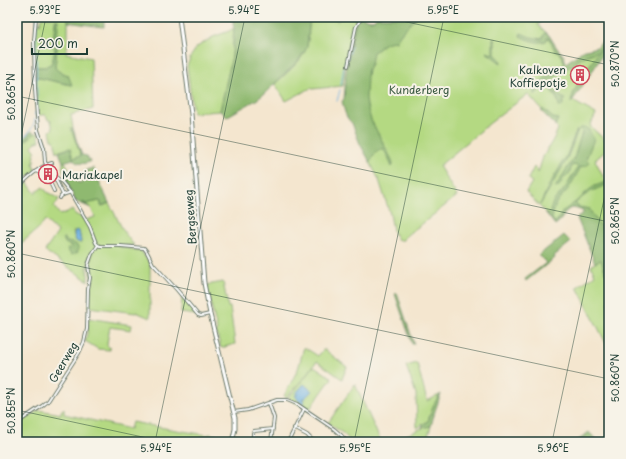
<svg xmlns="http://www.w3.org/2000/svg" width="626" height="459" viewBox="0 0 626 459" font-family="'Playpen Sans',sans-serif">
<style>
.green{fill:#b4d982;stroke:#6a8b5b;fill-rule:evenodd}
.forest{fill:#8fb970;stroke:#577b52}
.water{fill:#6db1e3;stroke:#46778c}
.lines{fill:none;stroke-linecap:round;stroke-linejoin:round}
.stream{stroke:#6db1e3;stroke-width:1}
.minor-casing{stroke:#6a786a;stroke-width:4}
.tertiary-casing{stroke:#6a786a;stroke-width:5}
.minor{stroke:#fff;stroke-width:2}
.tertiary{stroke:#fff;stroke-width:3}
.ticks{fill:none;stroke:#1f3d34;stroke-width:1;stroke-opacity:0.45}
.labels{text-anchor:middle;dominant-baseline:central;stroke-width:4;stroke-linejoin:round;paint-order:stroke}
.poi-label{font-size:11px;fill:#1f3d34;stroke:#f7f3e8;text-anchor:end}
.park-label{font-size:11px;fill:#3d5c44;stroke:#f7f3e8}
.street-label{font-size:11px;fill:#1f3d34;stroke:#f7f3e8}
.neatline{fill:none;stroke:#1f3d34;stroke-width:1.5}
.ticks-label{font-size:10px;text-anchor:middle;fill:#1f3d34}
</style>
<rect width="100%" height="100%" fill="#f7f3e8"/>
<filter id="ink" filterUnits="userSpaceOnUse"><feTurbulence type="fractalNoise" baseFrequency=".025" numOctaves="2"/><feDisplacementMap in="SourceGraphic" scale="8" xChannelSelector="R" yChannelSelector="G"/><feConvolveMatrix kernelMatrix="1 2 1 2 8 2 1 2 1" color-interpolation-filters="sRGB"/></filter>
<filter id="wash" filterUnits="userSpaceOnUse"><feTurbulence type="fractalNoise" baseFrequency=".012" numOctaves="4" result="noise"/><feDisplacementMap in="SourceGraphic" scale="16" xChannelSelector="R" yChannelSelector="G"/><feGaussianBlur stdDeviation="0.9" result="paint"/><feColorMatrix in="noise" values="0 0 0 0 0 0 0 0 0 0 0 0 0 0 0 0 0 1.4 0 .05"/><feComposite in="paint" operator="in"/></filter>
<g filter="url(#wash)">
<rect width="100%" height="100%" fill="#f4e6cf"/>
<!-- green -->
<path class="green" d="M37,17h1v6l2,1 2,-7h26v24l-2,12 25,5 2,51 -22,6 2,13h-2l10,28 -8,3 -4,-11 -12,4 -3,-12h-2l-2,-9 3,-2 -2,-8 -1,-1h-2l-2,-5h-8l-2,-13 -1,-25 36,8 -3,-10c-5,-2 -12,-3 -13,-8l2,-19 1,-28h-3l-2,23 2,7 -3,13 -7,4h-10l-1,-16z
M310,17h27l-1,3 2,1 2,-4h17l-7,33 16,-31 6,1h2l2,-3h121v2h2l17,-2h27l-1,1 1,1 -5,6 11,10 8,13 7,8 2,7 19,-10 15,-4 5,-5 -34,56 25,14 -6,12 19,18v4l-14,12 11,22 2,1h1v166l-32,-62 18,-12 -4,-9 4,-3 -11,-51c-21,-11 -16,5 -29,13l-9,-12 -20,-21 6,-10 -4,-3 6,-12 3,2 1,4 5,-16 11,-19 4,-9 -3,-3v-2l-12,-15 -1,1 -14,-16 -38,29 -51,43 18,30c-11,9 -23,18 -35,28 -6,5 -14,8 -19,16h-5l-3,-6 -1,1 -4,-21 -11,-34 -9,-18 1,-2 -23,-99 -3,6 -2,19 -31,3 -1,-1 -25,13 -11,-17c9,-9 26,-22 30,-33 5,-10 3,-23 5,-34z
M234,28l-2,28 -12,55 -27,2 -6,-47 4,-10 6,-9 16,-10 16,-6z
M37,132l3,9 -4,1 -4,4 4,6 -2,1 1,4 -1,1 1,3 -2,2 3,9 -9,5 -6,-9 -4,2v-26l8,-3z
M63,162h2l7,13 -5,4v5l-2,-2 1,-4 -3,-9z
M27,182l8,11 8,-6 4,5 12,7 -5,8 6,8 12,-5 3,4 11,6 9,-3 -4,-9 -8,-5 -1,-2 4,3 13,-3 2,1v3l2,1 6,-3c8,14 14,30 25,42l-17,1 24,5 9,12v55l-14,-6v1l-47,-6 3,-28 -3,-13 3,-8 -2,-1 -3,11 1,8v5l-43,-30 13,-19 -13,-12 -5,7 -23,20v-55zM74,231h5l2,11v1c-6,-1 -6,-5 -8,-10z
M223,282l5,25h2l5,37 -14,4 -5,-17 1,-1 -7,-30h-1l-2,-15z
M182,296l14,19 -15,-2z
M88,318l44,7 -1,5 -21,-3 -2,10 -1,8 3,3v2l-12,-1 -13,-8 3,-11z
M304,347l14,9 6,-7 23,18 -5,12 -24,-17h-2l-8,11 -22,25 -2,-2 14,-27z
M417,363l10,38 14,-7 -4,5 -4,8 -5,14 -11,7 -1,-34 -10,-28z
M314,366l18,12 -23,32 -20,-11v-2z
M355,384l26,58h-30l-7,-8 -16,-11z
M64,408v6l66,15 2,-7 38,7 37,6 3,-1 9,2 1,6h-203v-18l22,-14 22,4v-3z
M431,426l-5,16h-32v-1l28,-13z"/>
<!-- forest -->
<path class="forest" d="M68,17h36v10l-9,-1 -27,-4z
M233,17h77l-3,30 -2,4 -7,10 -35,34 -7,5 -30,17 -1,-1 -2,-4 -3,-1 12,-55 2,-28 -1,-4z
M357,17c6,0 11,4 17,3l2,-3h41c-6,6 -19,17 -21,25l-3,-1 -7,2 -4,2 -3,4 -6,3 -2,12 -3,5 -1,7 -1,22 1,8 4,14 21,40 1,5 -1,2 -4,-10 -5,-9c-3,2 -6,3 -9,7 -2,2 -1,4 -4,7l-10,-18 -8,-21c-7,-5 -8,-15 -10,-22l2,-2 3,-36 3,-10v-3z
M56,19l2,1 -1,28 -2,19c2,5 8,6 13,8l4,10 -37,-8v-10h10l7,-4 3,-13 -2,-7z
M545,32c6,4 7,11 12,16 4,5 7,9 9,15l16,-12 15,-4 12,-12v9l-14,23 -24,36 2,-9 7,-14 22,-33 -5,5 -12,4 -12,8 8,12 -11,-10 -19,14h-4v4l3,-1 6,8v3l9,5 -2,5 -2,3h-2c0,-9 -8,-15 -12,-23l-13,11v-7l7,-7 24,-18 -7,-12 -2,1 -8,-15 -2,4c-8,3 -19,-1 -26,-5l1,-3 9,4 12,2z
M493,38l2,1v15l5,5 1,4 -15,-11 7,2z
M543,109l10,9 5,1 -3,7v-1l-14,-14z
M585,127l4,3 5,9 -8,20 4,4 -4,3 -5,1 -12,21 -13,15 -4,15 3,5 8,-12 18,-13 5,-6 9,-6 11,-4 2,1 1,7 -2,-5c-12,4 -23,9 -32,19l5,3 10,2 1,3 15,22 3,12v37l-8,-23 -6,3 -18,-45 7,-6v-1l-11,-4c-11,5 -10,11 -18,18l-9,-12 3,1 4,-12 13,-15 12,-20v-1l-6,-1 -3,10 -4,1c-3,4 -4,11 -10,12l11,-18 8,-12 8,-26 -3,-3z
M71,128h2l4,14 5,13 5,1 3,6c-7,2 -13,3 -17,-3l-10,3 -4,-10 11,-4 3,10 8,-2z
M577,130h1l-12,31 -26,44 8,-18 12,-20c1,-5 5,-7 7,-12 3,-8 6,-17 10,-25z
M32,131l3,3 -10,7 -8,3z
M93,168l16,35 -8,3v-4l-2,-1 -13,3 -3,-2v1l8,5 -16,-7c-2,-7 -8,-14 -8,-22l5,-4 6,8 12,-3 -4,-10z
M564,235l7,7 -17,14 1,2 -29,23 -1,-2 21,-16 -7,-8z
M64,237l3,5c6,1 10,1 12,7l-2,4 -6,2 -4,-6 4,-1 1,-1 -7,-4 -2,-5z
M397,293l17,51h-2l-17,-50z
M441,394l-6,17 -4,15 -9,2 1,-3 5,-4 5,-14 4,-8z
M589,432l9,10h-22z"/>
<!-- water -->
<path class="water" d="M77,230l2,1 2,11 -1,1 -4,-2 -2,-7 1,-3z
M304,384l8,7 -8,8 -2,-1 2,4 -2,2 -4,-4 -3,-5 3,-1 -2,-1z"/>
<g class="lines">
<!-- stream -->
<path class="stream" d="M356,17l1,1
M36,33l1,-16
M36,35l1,61
M349,54l2,-7
M344,63l2,-1 2,-6
M341,85l3,-19
M37,98l1,12
M337,101l3,-11
M35,116v-4
M17,144c8,-7 17,-15 18,-25"/>
</g>
</g>
<g filter="url(#ink)">
<g class="lines">
<!-- minor casing -->
<g class="minor-casing">
<path id="minor" d="M36,17l-2,24 1,48 3,41 6,18 1,14 5,10 12,10 8,10 20,35 6,16 2,2
M348,66l8,-39 6,-10
M36,171l11,5 7,15
M54,176l9,19
M17,188c10,-9 22,-22 35,-25
M60,198c1,-4 7,-4 11,-6
M98,245l2,1h21l23,2 3,4 6,12 24,26 21,25 3,1 9,-2
M269,403l5,15 -3,24
M234,412l14,-2 29,-10h10l10,4 37,25 7,6 6,7
M17,423l25,-17 6,-5 31,-48 5,-11 3,-13 1,-40 2,-11 -2,-13 4,-11 6,-9
M294,428l13,7 7,7
M253,442v-9l1,-2 19,-2
M288,442l3,-6 13,-27"/>
</g>
<!-- tertiary casing -->
<g class="tertiary-casing">
<path id="tertiary" d="M179,17l12,97 13,169 6,31 25,104v11l-3,13"/>
</g>
<!-- minor -->
<use href="#minor" class="minor"/>
<!-- tertiary -->
<use href="#tertiary" class="tertiary"/>
</g>
</g>
<!-- ticks -->
<path class="ticks" d="M383,17l226,48M17,96l592,126M17,155l29,-138M17,253l592,126M17,410l149,32M155,442l90,-425M354,442l90,-425M552,442l57,-266"/>
<!-- icons -->
<defs>
<g id="building-ring" transform="scale(1)"><circle r="9.5" fill="#f7f3e8" stroke="#d1495b" stroke-width="1.5"/><path d="M-4-6H4V6H1V3H-1V6H-4ZM-2.5-4.3h1.7v1.8h-1.7ZM.8-4.3h1.7v1.8H.8ZM-2.5-1h1.7V.8h-1.7ZM.8-1h1.7V.8H.8Z" fill="#d1495b"/></g>
</defs>
<g fill-rule="evenodd">
<use href="#building-ring" x="580" y="75"/>
<use href="#building-ring" x="48" y="174"/>
</g>
<g class="labels">
<!-- poi labels -->
<g class="poi-label">
<text x="566" y="69">Kalkoven<tspan x="566" dy="13">Koffiepotje</tspan></text>
<text x="62" y="174" text-anchor="start">Mariakapel</text>
</g>
<!-- park labels -->
<g class="park-label">
<text x="419" y="89">Kunderberg</text>
</g>
<!-- street labels -->
<g class="street-label">
<text transform="translate(190 217) rotate(-94)">Bergseweg</text>
<text transform="translate(63 362) rotate(-59)">Geerweg</text>
</g>
</g>
<!-- margin -->
<rect width="626" height="459" fill="none" stroke="#f7f3e8" stroke-width="44"/>
<!-- scale -->
<path d="M32 48v6h55v-6" fill="none" stroke="#1f3d34" stroke-width="2"/>
<text x="38" y="48" font-size="12" fill="#1f3d34" stroke="#f7f3e8" stroke-width="3" paint-order="stroke">200 m</text>
<rect x="22" y="22" width="582" height="415" class="neatline"/>
<g class="ticks-label">
<text x="45" y="14">5.93°E</text>
<text x="244" y="14">5.94°E</text>
<text x="443" y="14">5.95°E</text>
<text transform="translate(615 64) rotate(-90)" y="4">50.870°N</text>
<text transform="translate(11 97) rotate(-90)" y="4">50.865°N</text>
<text transform="translate(615 221) rotate(-90)" y="4">50.865°N</text>
<text transform="translate(11 254) rotate(-90)" y="4">50.860°N</text>
<text transform="translate(615 378) rotate(-90)" y="4">50.860°N</text>
<text transform="translate(11 411) rotate(-90)" y="4">50.855°N</text>
<text x="156" y="452">5.94°E</text>
<text x="355" y="452">5.95°E</text>
<text x="553" y="452">5.96°E</text>
</g>
</svg>
